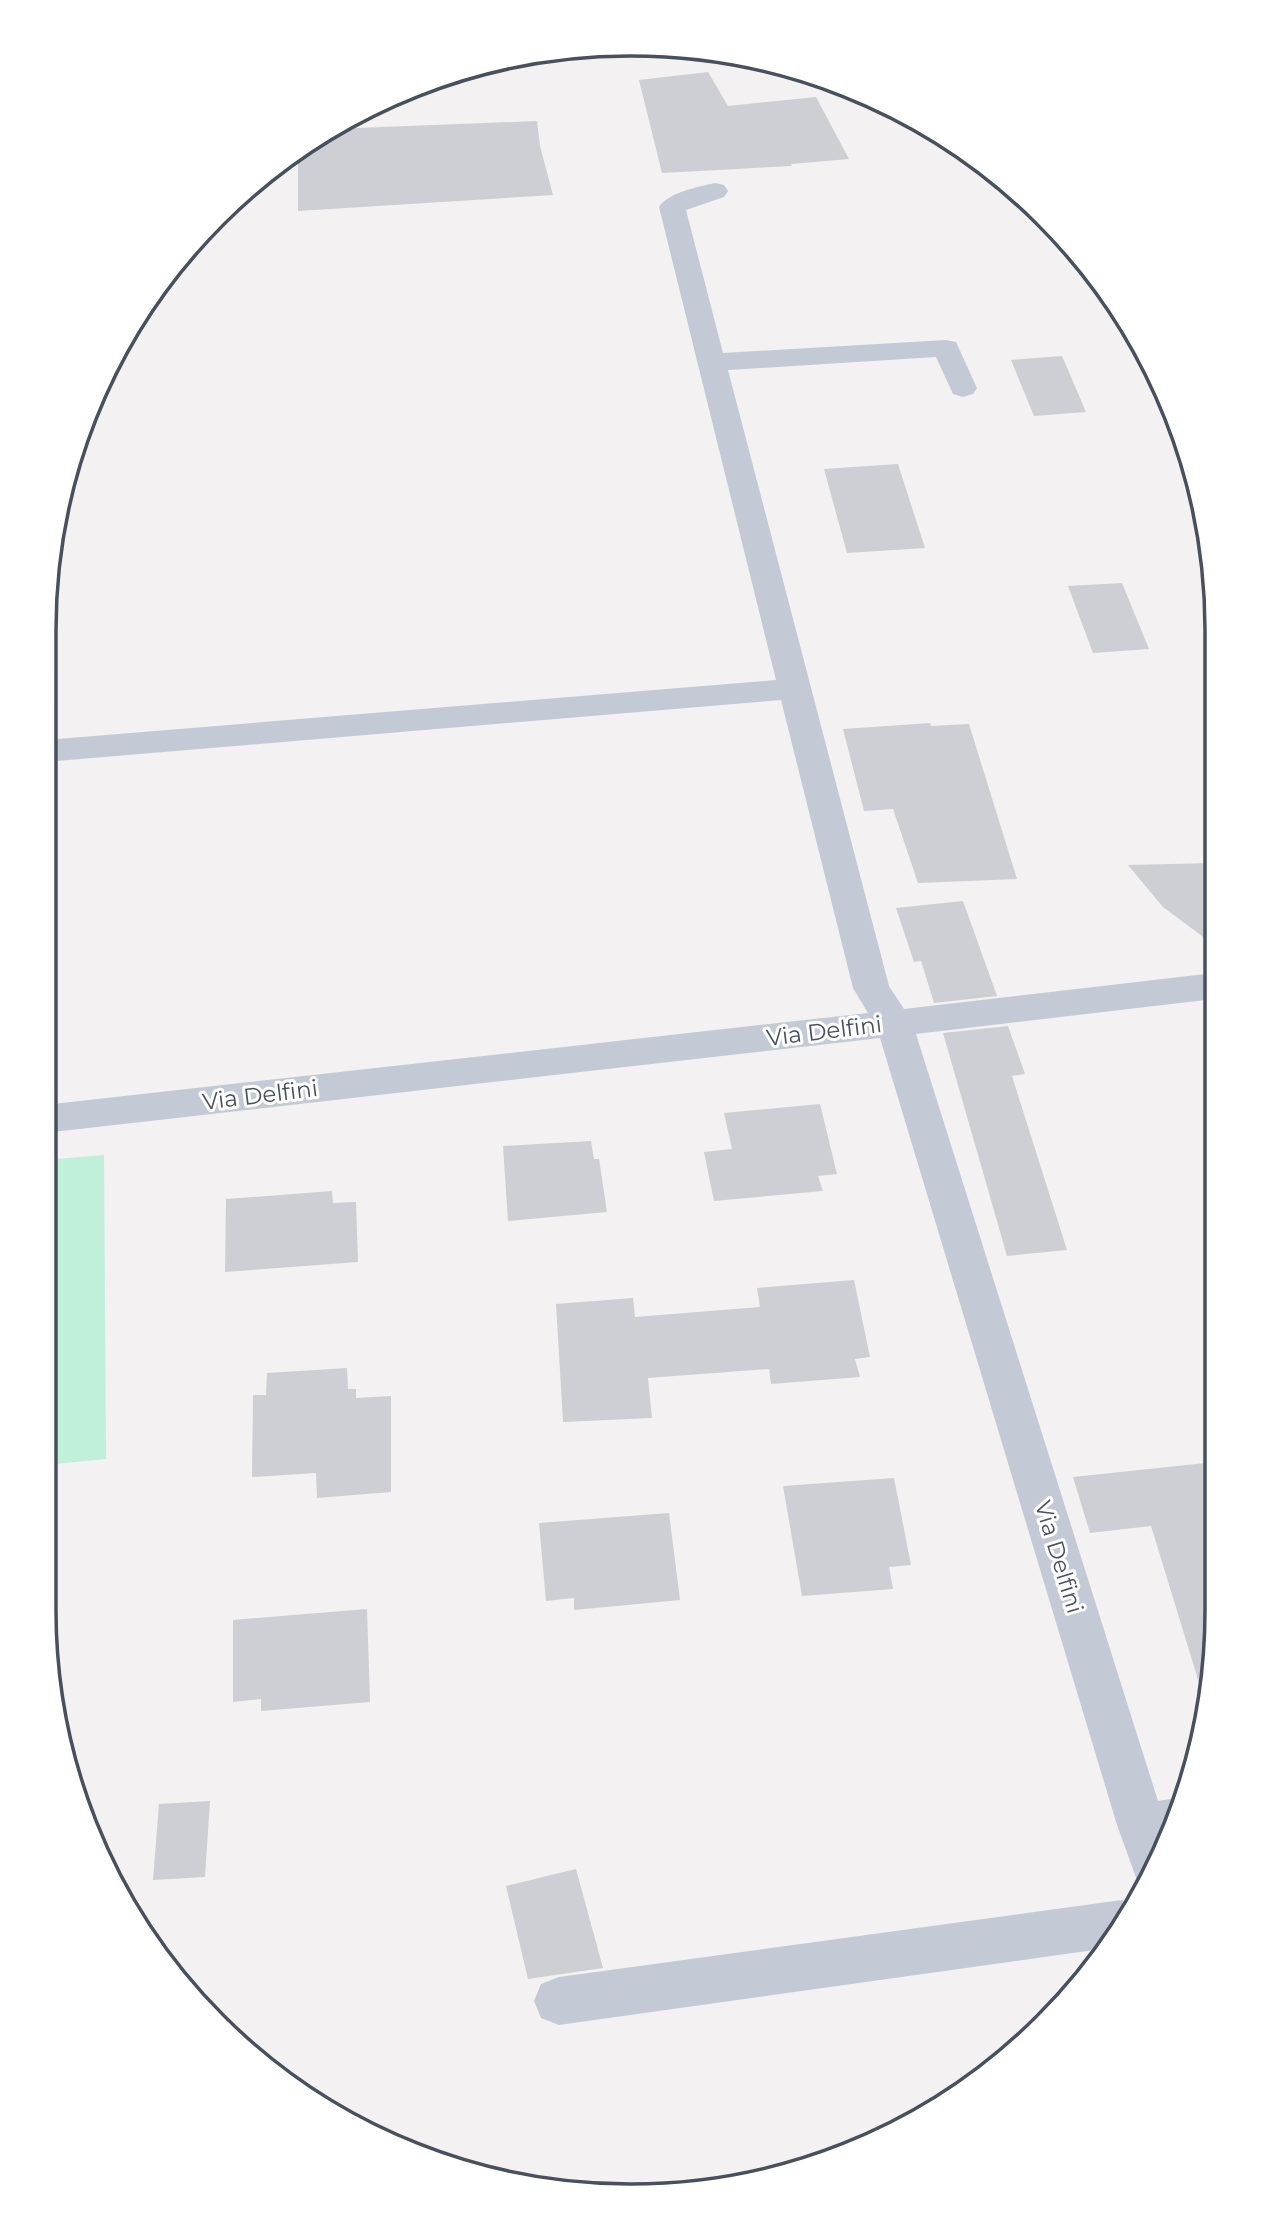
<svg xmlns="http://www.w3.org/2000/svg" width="1261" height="2240" viewBox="0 0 1261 2240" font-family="Montserrat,sans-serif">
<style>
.green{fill:#c0efda}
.building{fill:#cdcfd5}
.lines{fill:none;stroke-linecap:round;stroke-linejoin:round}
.street{fill:#c4cad5;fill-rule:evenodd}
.labels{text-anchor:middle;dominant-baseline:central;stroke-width:6;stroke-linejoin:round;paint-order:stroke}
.street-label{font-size:23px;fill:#48505e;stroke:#fff}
.rim{fill:none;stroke:#48505e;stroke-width:3.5}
</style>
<rect width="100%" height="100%" fill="#f3f1f1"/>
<!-- green -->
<path class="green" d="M104,1155l2,304 -62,6v-305z"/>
<!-- building -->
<path class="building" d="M708,72l20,34 88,-9 33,62 -58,5 1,2 -130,7 -23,-93z
M537,121l3,25 13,49 -255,16v-61l33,-21z
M1062,356l24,56 -52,4 -23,-56z
M898,464l27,84 -78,5 -23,-84z
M1122,583l27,66 -56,4 -25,-67z
M930,723l1,3 38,-2 48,155 -99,4 -25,-74 -29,2 -21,-82z
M1213,863l1,82 -51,-38 -35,-42z
M963,901l34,95 -63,7 -13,-42 -7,1 -18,-54z
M1008,1026l17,48 -13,2 55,174 -60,6 -64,-223z
M820,1104l17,70 -19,2 5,15 -109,10 -10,-49 28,-3 -8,-36z
M591,1141l3,18h5l8,53 -99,9 -5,-75z
M332,1191l1,12 23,-1 2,60 -133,10 1,-73z
M854,1280l16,77 -15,2 5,18 -89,7 -2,-15 -121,9 4,40 -89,4 -7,-118 77,-6 2,19 125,-10 -3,-19z
M347,1368l1,21h8v9l35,-2v96l-74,6 -1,-25 -64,4 1,-82h13l1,-22z
M1215,1462l1,185 -12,52 -53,-173 -61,7 -17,-56z
M894,1478l17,87 -22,2 4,22 -91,7 -19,-110z
M669,1513l11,87 -106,10v-12l-28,3 -7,-78z
M367,1609l3,93 -109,9v-12l-28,3v-82z
M210,1801l-5,76 -52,3 6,-76z
M576,1869l27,99 -75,11 -22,-93z"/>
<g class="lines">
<!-- street -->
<path class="street" d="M593,45l17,1 -3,4 -9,2 -127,21 -9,-3 17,-6z
M715,183l9,2 4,6 -4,6 -38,13 37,143 223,-13 10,2 21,46 -4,6 -10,3 -10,-3 -17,-37 -208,13 161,616 15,23 310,-36v26l-298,35 242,767 18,-3 9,4 -39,84 -8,-3 -21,-58 -237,-787 -836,95v-28l824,-92 -15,-25 -72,-288 -736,62v-22l731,-60 -117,-473c10,-15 39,-20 56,-24z
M1122,1900l14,6 -35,43 -542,76 -18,-7 -7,-17 7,-17 18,-7z"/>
</g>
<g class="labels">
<!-- street labels -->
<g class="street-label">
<text transform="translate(824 1031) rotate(-7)">Via Delfini</text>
<text transform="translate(260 1095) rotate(-7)">Via Delfini</text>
<text transform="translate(1059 1557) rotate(73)">Via Delfini</text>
</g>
</g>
<!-- crop -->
<path d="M0 0H1261V2240H0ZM630 56H631A574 574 0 0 1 1205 630V1610A574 574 0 0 1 631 2184H630A574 574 0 0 1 56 1610V630A574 574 0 0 1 630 56Z" fill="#fff" fill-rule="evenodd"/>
<path class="rim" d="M630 56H631A574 574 0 0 1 1205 630V1610A574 574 0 0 1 631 2184H630A574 574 0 0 1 56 1610V630A574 574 0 0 1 630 56Z"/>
</svg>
